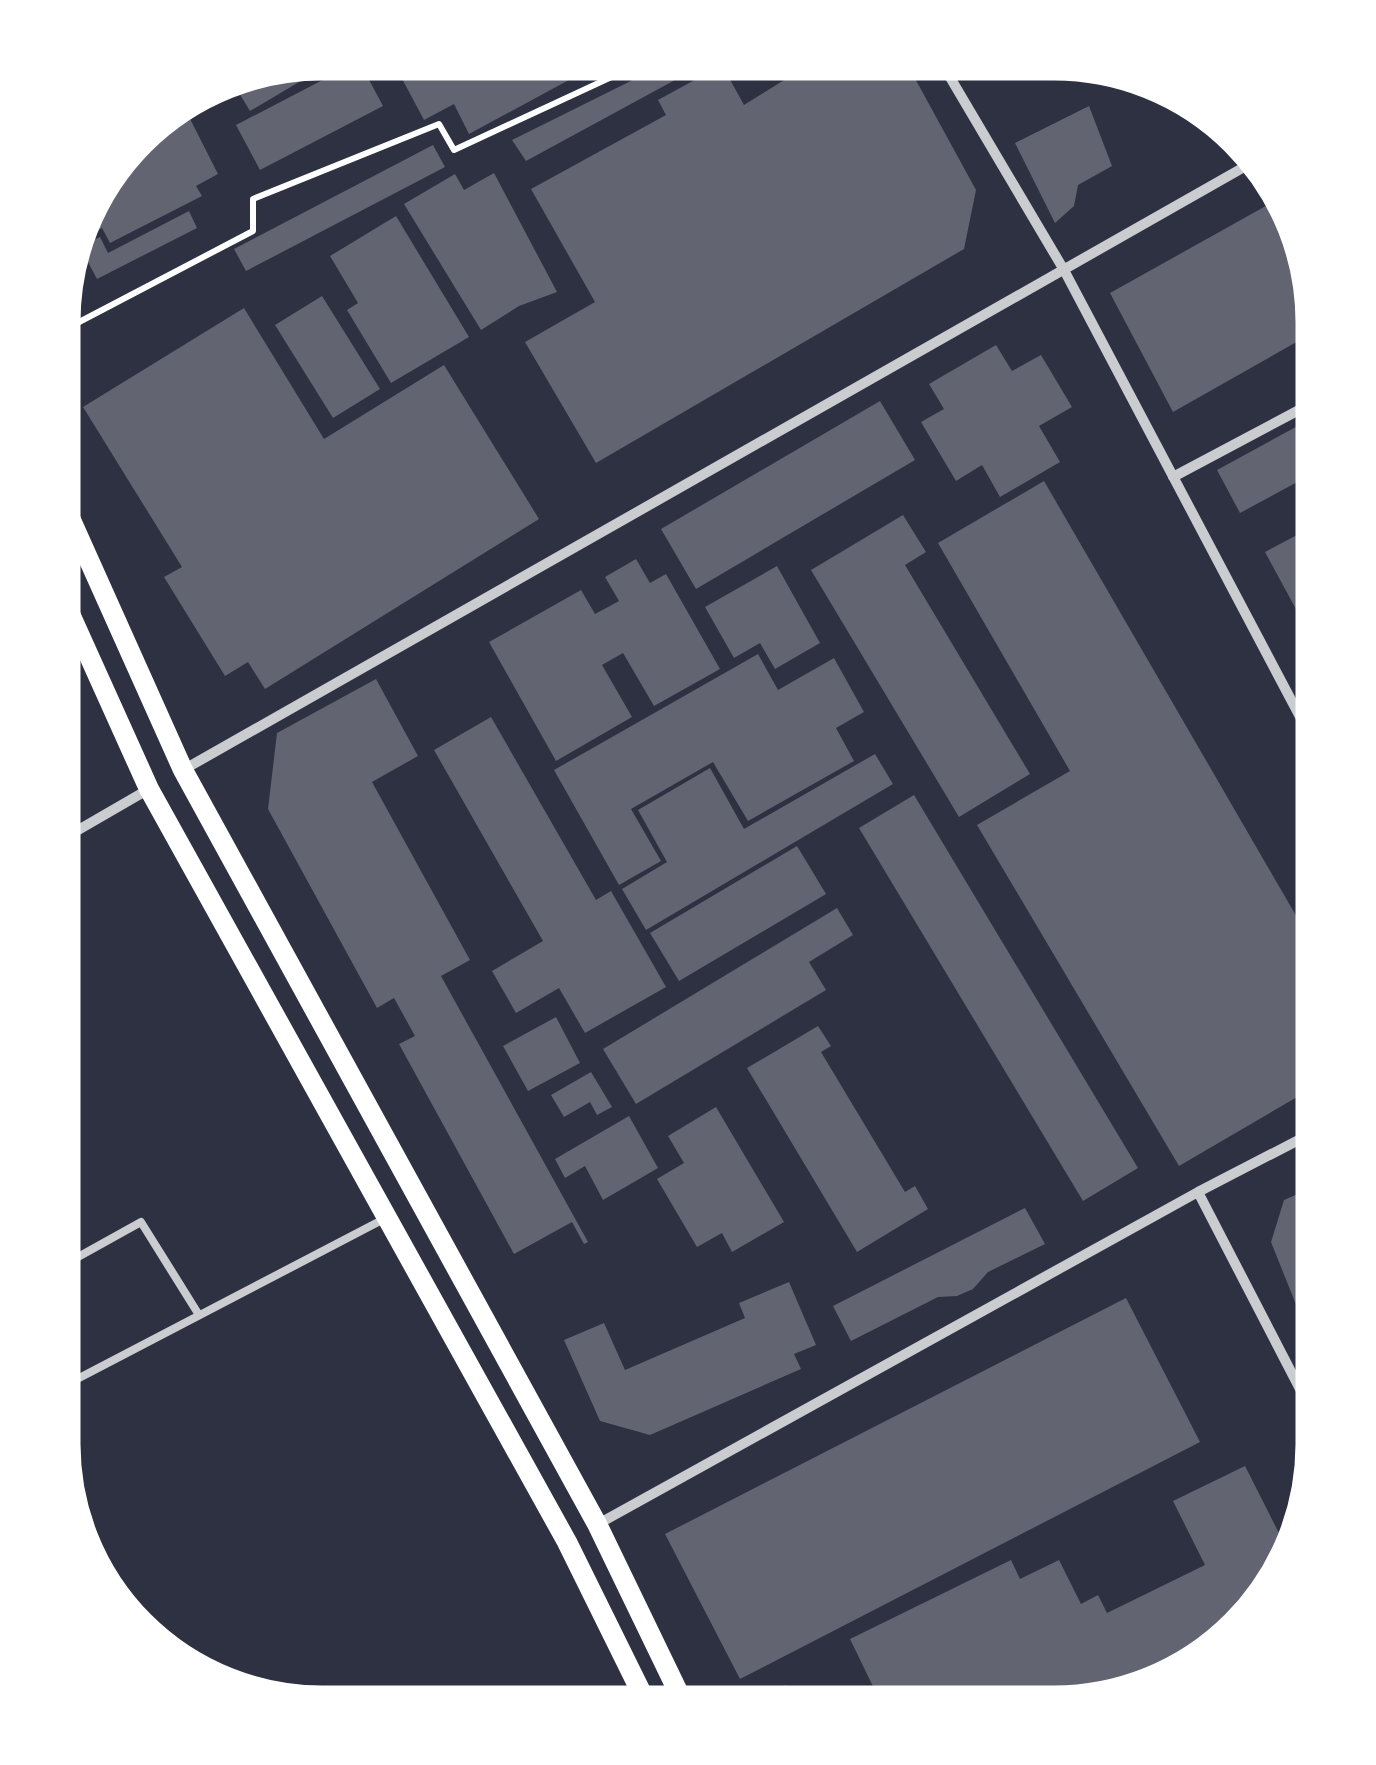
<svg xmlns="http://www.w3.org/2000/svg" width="1376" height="1765" viewBox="0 0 1376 1765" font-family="Ubuntu,sans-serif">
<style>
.building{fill:#626471}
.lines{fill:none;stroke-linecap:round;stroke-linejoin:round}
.path{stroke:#fff;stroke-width:6}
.service{stroke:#caccd0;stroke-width:8}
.minor{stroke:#caccd0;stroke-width:10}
.secondary{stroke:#fff;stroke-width:20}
.rim{fill:none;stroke:#fff;stroke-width:5}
</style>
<rect width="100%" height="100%" fill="#2d3142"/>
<!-- building -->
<path class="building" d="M322,60h14l-86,51 -20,-33 7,-4z
M392,60l212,1 -135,73 -15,-30 -30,16z
M359,61l24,45 -123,64 -24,-45z
M671,61h39l-184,100 -14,-21z
M815,61l91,1 70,128 -12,59 -368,214 -71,-121 70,-40 -64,-113 135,-74 -8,-15 64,-35 22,40z
M183,105l35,69 -22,12 6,10 -92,47 -8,-15 -24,14 17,-51 55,-66z
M1089,106l23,60 -34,19 -4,21 -19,17 -40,-80z
M433,145l12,22 -199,104 -12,-22z
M494,173l63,119 -38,14 -38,24 -77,-126 51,-30 9,16z
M1282,197l7,8 27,126 -143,81 -63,-119z
M189,211l8,17 -100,51 -17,-32 20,-10 8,16z
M396,216l73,121 -78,46 -44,-73 11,-7 -28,-47z
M322,296l58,93 -47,29 -58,-93z
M244,308l80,131 120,-74 95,154 -274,170 -17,-27 -23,14 -61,-99 18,-10 -99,-160z
M996,345l16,26 29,-16 31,52 -33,19 21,36 -60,35 -18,-32 -26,16 -35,-59 23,-13 -15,-25z
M880,401l35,59 -219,129 -35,-60z
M1316,416v56l-76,41 -23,-43z
M1044,481l272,469v136l-137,80 -202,-341 93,-54 -132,-228z
M903,515l23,37 -21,13 125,209 -71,43 -148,-247z
M1316,525v121l-51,-94z
M636,559l14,24 16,-9 54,95 -66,37 -31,-53 -21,12 30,52 -76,44 -67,-119 92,-52 14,24 24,-13 -14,-24z
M777,566l43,77 -45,26 -15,-26 -26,15 -29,-51z
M758,654l20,36 56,-32 30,54 -28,16 18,33 -106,60 -35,-59 -82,47 30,52 -42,24 -65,-115z
M376,679l42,77 -46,26 98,178 -29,16 147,266 -4,2 -12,-22 -58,32 -115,-210 16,-8 -21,-38 -17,10 -109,-199 9,-76z
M491,717l105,183 15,-9 55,96 -81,46 -26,-45 -43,25 -24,-42 51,-30 -109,-191z
M875,754l18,30 -247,146 -24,-41 45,-27 -29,-52 72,-42 34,61z
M914,795l224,373 -55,33 -224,-373z
M797,846l29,48 -147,87 -29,-48z
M837,908l16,27 -44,27 17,28 -190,114 -33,-55z
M556,1017l24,46 -52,28 -25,-45z
M818,1026l13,20 -10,6 84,140 10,-6 13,23 -71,43 -110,-184z
M591,1072l21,35 -15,8 -7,-13 -26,15 -13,-22z
M716,1107l68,115 -52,30 -10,-19 -25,14 -40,-68 27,-16 -16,-27z
M629,1116l29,52 -55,32 -18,-34 -20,12 -10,-19z
M1316,1186l-1,166 -44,-110 13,-42z
M1025,1208l20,36 -57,28 -15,17 -16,7 -19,1 -87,44 -18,-35z
M789,1282l27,63 -22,9 7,15 -151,66 -50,-14 -36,-81 40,-17 21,47 120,-52 -6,-15z
M1126,1298l74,144 -460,237 -75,-145z
M1245,1466l41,81 -14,42 -101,89 -116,27h-173l-32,-66 161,-79 9,19 39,-19 22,44 17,-9 9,18 98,-48 -32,-64z
M786,1685l10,19h-46z"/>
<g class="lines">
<!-- path -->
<path class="path" d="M62,331l191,-100v-32l186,-75 15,26 192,-89"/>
<!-- service -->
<path class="service" d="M60,1267l81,-45 58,93
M60,1388l324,-169"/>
<!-- minor -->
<path class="minor" d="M941,62l123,208 252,477
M1173,477l143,-76
M183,770l1070,-608
M61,840l88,-51
M1198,1192l117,226
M598,1524l600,-332 118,-61"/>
<!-- secondary -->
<path class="secondary" d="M62,500l121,270 414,754 87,180
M62,596l87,193 418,753 80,162"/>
</g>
<!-- crop -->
<path d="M0 0H1376V1765H0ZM322 78H1054A244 244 0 0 1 1298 322V1444A244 244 0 0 1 1054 1688H322A244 244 0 0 1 78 1444V322A244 244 0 0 1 322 78Z" fill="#fff" fill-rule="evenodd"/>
<path class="rim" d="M322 78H1054A244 244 0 0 1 1298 322V1444A244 244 0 0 1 1054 1688H322A244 244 0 0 1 78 1444V322A244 244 0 0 1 322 78Z"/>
</svg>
